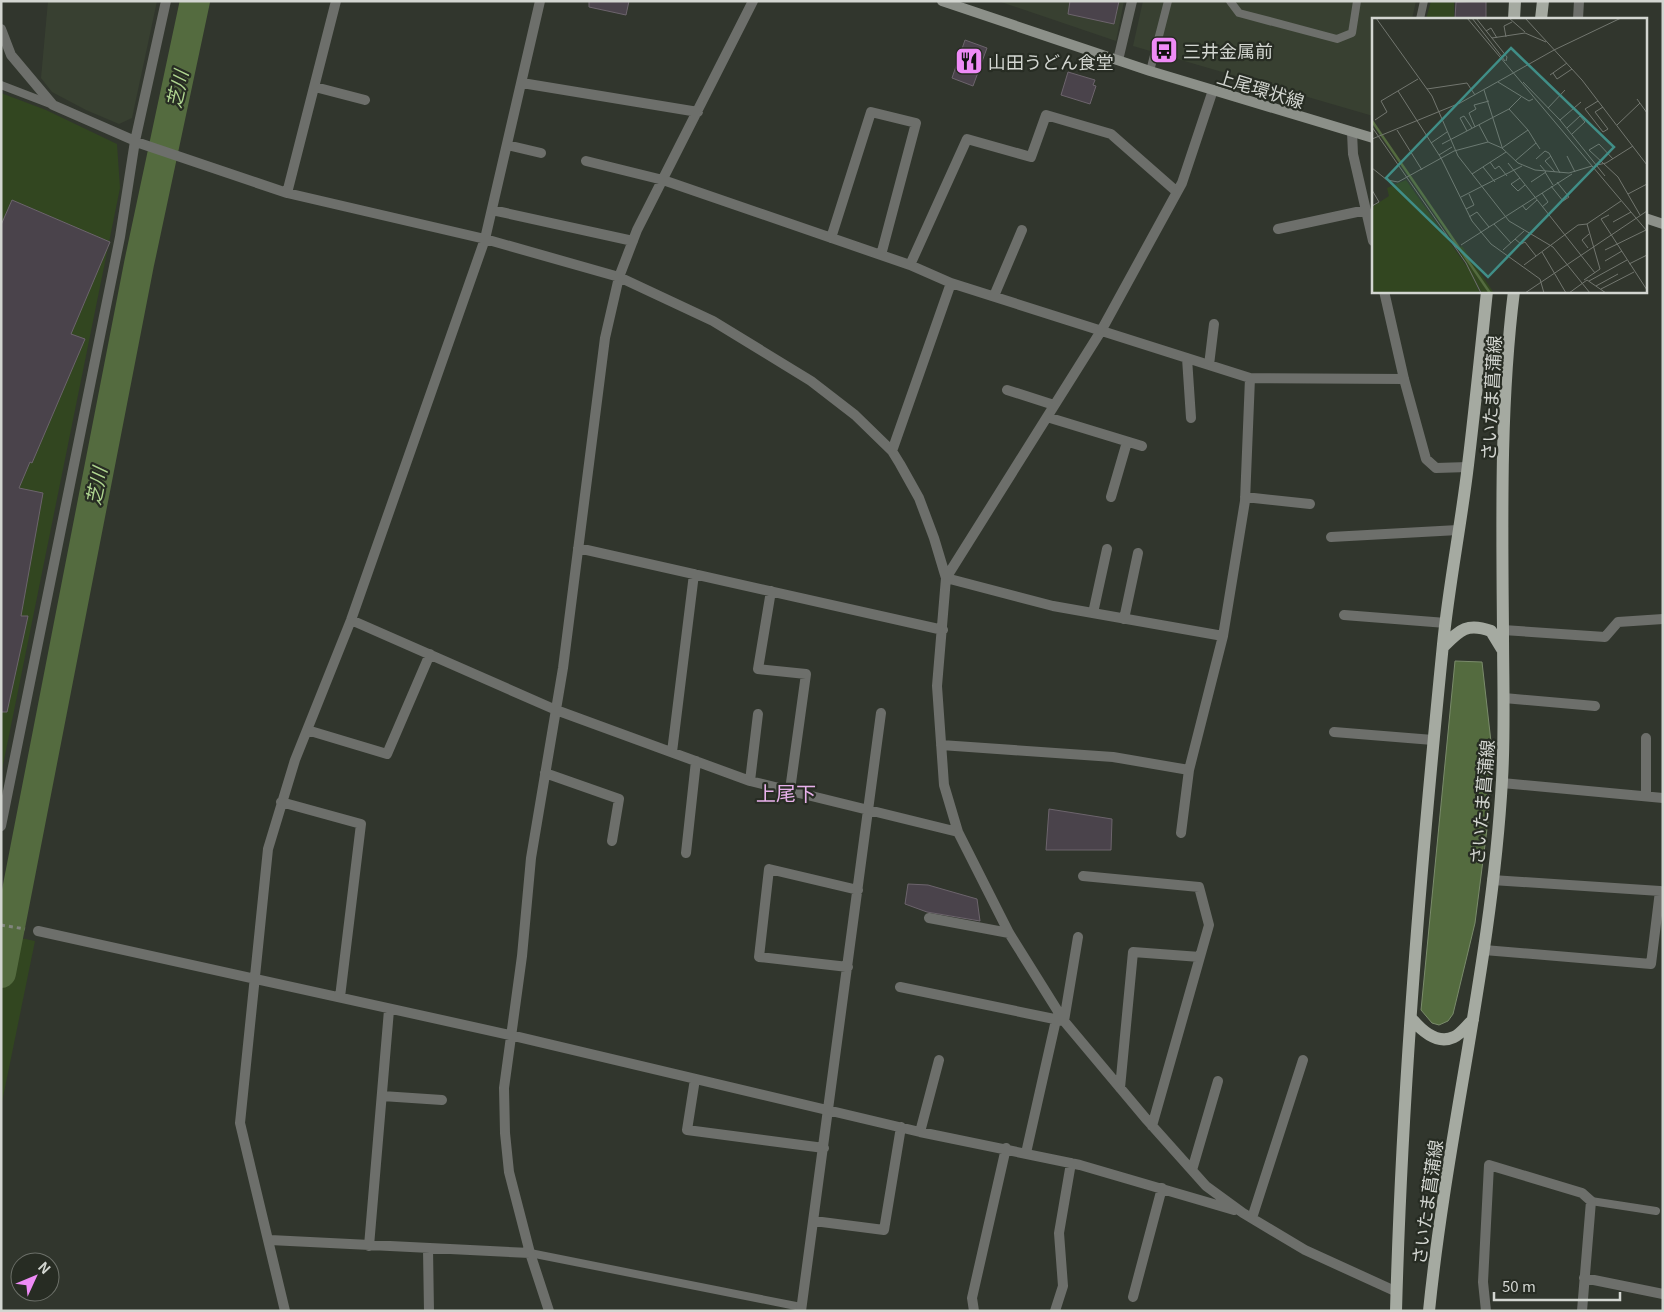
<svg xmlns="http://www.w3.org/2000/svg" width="1664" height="1312" viewBox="0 0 1664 1312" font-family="Georgia,'Noto Sans JP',serif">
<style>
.built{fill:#384031}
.green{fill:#324620}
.water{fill:#546b3f;stroke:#7a8b6b}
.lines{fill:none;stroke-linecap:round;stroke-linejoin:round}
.river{stroke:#546b3f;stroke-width:30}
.building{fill:#4a434b;stroke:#6c646c}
.path{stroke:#81857e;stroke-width:3;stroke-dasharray:4 4;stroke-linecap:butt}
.service{stroke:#6d6f6b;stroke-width:8}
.minor{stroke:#6d6f6b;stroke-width:10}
.secondary{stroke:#8c9089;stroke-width:10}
.primary{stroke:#a5aaa1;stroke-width:12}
.labels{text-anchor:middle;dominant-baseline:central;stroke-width:4.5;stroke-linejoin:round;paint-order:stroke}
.poi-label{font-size:18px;fill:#d3d6d1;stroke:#272c23;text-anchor:start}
.street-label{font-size:18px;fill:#d3d6d1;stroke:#272c23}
.water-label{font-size:19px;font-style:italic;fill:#b0d690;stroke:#272c23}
.quarter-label{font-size:20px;fill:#e8b1eb;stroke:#272c23}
.inset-river{fill:none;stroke:#546b3f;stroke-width:2.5}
.inset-road{fill:none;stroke:#72766f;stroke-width:1}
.view{fill:#408e87;fill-opacity:0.15;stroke:#408e87;stroke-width:2.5}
.inset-edge{fill:none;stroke:#d3d6d1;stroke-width:2.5}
</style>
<rect width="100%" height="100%" fill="#31362d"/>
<!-- built -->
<path class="built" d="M48,1h109l-25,117 -13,6 -33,-14 -34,-18 -11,-14z
M998,1h126l-8,40z
M1143,1h273l-4,18h-39v97l-240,-70z"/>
<!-- green -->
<path class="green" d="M1431,1h23v18h-28z
M1,93l45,17 71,34 3,44 -119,587z
M11,936l24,5 -34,166v-122z"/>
<!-- water -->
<path class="water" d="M1455,661l27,1 9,80 -3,79 -13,102 -22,91 -5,7 -9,4 -7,-2 -11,-13z"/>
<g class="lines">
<!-- river -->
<path class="river" d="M1,973l138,-709 56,-263"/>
</g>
<!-- building -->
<path class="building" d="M589,1h40l-3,14 -37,-8z
M1070,1h49l-5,23 -46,-10z
M1486,1v18h-31l1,-17z
M965,40l22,8 -14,38 -21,-8z
M1068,72l27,8 -2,5 3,1 -6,18 -29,-9z
M12,200l98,42 -39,92 14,5 -53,124 -2,-1 -11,26 24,5 -22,123h7l-21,96h-6v-487z
M1049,809l63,10 -1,31h-65z
M908,884l20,1 49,14 3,22 -53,-9 -22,-8z"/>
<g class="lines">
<!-- path -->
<path class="path" d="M1,925l24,4"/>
<!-- service -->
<path class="service" d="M1230,1l9,12 98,26 15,-6 5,-32
M1420,19l4,-18
M1150,71l18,-70
M1,85l52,20
M1591,1201l65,10
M530,1253l271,54"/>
<!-- minor -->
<path class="minor" d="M1578,19l1,-18
M1,29l10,26 42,50 89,39 145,49 198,46 134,38 94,44 98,60 44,34 37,36 8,13 19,34 15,40 12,40 -9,108 7,99 14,47 51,101 55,88 83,99 59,66 37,27 62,37 92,42
M1118,60l14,-59
M522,83l176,29
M315,87l50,13
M1352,132l1,22 20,87
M507,145l34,8
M586,161l77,19 247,85 41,18 299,95 154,1
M287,193l49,-192
M492,210l141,31
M1278,229l88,-19
M831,238l40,-126 45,11 -35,132
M910,265l57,-126 64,18 15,-42 65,19 66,58
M1384,291l20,88 22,80 10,9 32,-1
M994,296l28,-66
M1187,358l4,60
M1209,365l5,-41
M1007,390l47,15
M1047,417l95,29
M892,451l59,-168
M1111,497l16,-55
M1245,497l65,7
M1331,537l127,-7
M578,548l365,82
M946,578l155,-247 81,-148 31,-93
M946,578l107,28 170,30 22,-135 5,-123
M771,591l-13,78 48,5 -16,116
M1093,613l14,-64
M1344,615l102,8
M1124,619l14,-66
M351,620l205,90 194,71 208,51
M1503,630l102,7 13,-15 45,-3
M1504,698l91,8
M307,730l80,24 43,-100
M1334,732l99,8
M1646,738v58
M941,745l172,12 76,13 -8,63
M672,752l22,-178
M1189,770l34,-134
M545,773l74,26 -7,42
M750,781l8,-67
M1502,783l161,15
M281,802l80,22 -21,173
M1,826l119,-589 15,-96 31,-140
M686,853l10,-92
M1083,876l116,11 10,38 -57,201
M929,918l80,15
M38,931l472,104 410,97 160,33 154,45
M1484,950l167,14 9,-73 -168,-11
M848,967l-89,-10 10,-88 89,21
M900,987l164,34 14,-84
M695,1079l-8,51 137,18
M1120,1088l13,-136 67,5
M382,1096l60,4
M920,1132l19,-72
M1026,1153l30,-133
M1192,1170l26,-89
M1252,1218l51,-158
M814,1221l70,9 17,-103
M270,1240l260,13
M369,1246l20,-236
M428,1249l1,62
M1584,1278l79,16
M1133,1297l29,-109
M285,1311l-45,-188 28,-274 27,-89 56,-140 134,-381 55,-238
M549,1311l-19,-58 -21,-81 -4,-39 -1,-45 18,-132 9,-98 32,-190 42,-330 14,-61 18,-47 116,-229
M801,1311l80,-598
M974,1311l-2,-13 34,-150
M1055,1311l8,-25 -4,-53 12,-70
M1486,1311l-3,-29 6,-117 93,28 9,8 -9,110"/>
<!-- secondary -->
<path class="secondary" d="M942,1l208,70 223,67
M1645,218l18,6"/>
<!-- primary -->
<path class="primary" d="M1514,19l1,-18
M1541,19l2,-18
M1443,647c16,-16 23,-25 48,-16l11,18
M1412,1019c10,12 25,26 42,18 7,-3 13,-12 19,-17
M1396,1311c6,-223 25,-446 47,-667 6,-60 18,-119 25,-179 7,-58 13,-116 19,-174
M1429,1311c18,-178 63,-352 73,-531 3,-50 1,-99 1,-149 -1,-113 -3,-228 11,-340"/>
</g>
<!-- icons -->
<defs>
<g id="bus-square" transform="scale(1.4375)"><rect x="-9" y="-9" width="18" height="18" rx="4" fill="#ef8bf7" stroke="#272c23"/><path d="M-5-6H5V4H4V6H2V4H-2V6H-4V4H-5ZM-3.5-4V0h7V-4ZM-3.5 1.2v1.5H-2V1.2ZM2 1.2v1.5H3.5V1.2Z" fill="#111"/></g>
<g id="restaurant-square" transform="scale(1.4375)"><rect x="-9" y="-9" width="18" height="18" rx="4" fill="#ef8bf7" stroke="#272c23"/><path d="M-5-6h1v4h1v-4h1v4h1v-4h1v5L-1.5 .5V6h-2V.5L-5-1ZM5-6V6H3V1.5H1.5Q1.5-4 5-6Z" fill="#111"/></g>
</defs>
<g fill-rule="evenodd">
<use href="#bus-square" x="1164" y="50"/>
<use href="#restaurant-square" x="969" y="61"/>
</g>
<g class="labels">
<!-- poi labels -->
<g class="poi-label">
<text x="1183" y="50">三井金属前</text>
<text x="988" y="61">山田うどん食堂</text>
</g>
<!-- street labels -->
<g class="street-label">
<text transform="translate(1261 88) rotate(17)">上尾環状線</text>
<text transform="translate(1490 398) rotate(-87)">さいたま菖蒲線</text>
<text transform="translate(1481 802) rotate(-85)">さいたま菖蒲線</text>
<text transform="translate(1426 1202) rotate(-82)">さいたま菖蒲線</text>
</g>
<!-- water labels -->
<g class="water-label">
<text transform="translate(176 89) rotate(-78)">芝川</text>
<text transform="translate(95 486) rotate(-79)">芝川</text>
</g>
<!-- quarter labels -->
<g class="quarter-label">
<text x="786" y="792">上尾下</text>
</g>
</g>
<!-- overview -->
<g transform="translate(1372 18)">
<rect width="275" height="275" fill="#31362d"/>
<path d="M34,162l64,91 10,22h-108v-86l17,-11 -2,-8zM90,228l32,47h-12l-24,-44z" fill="#324620"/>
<path class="inset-river" d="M0,103l118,172"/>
<path class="inset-road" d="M4,0l56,78 26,60 51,65 44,26 37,46M95,0l180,213M100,0l33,43M104,0l31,39 -1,4M137,0l16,14M153,0l57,62 65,85M114,13l5,-3 6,10M134,19l-2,-11 8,-4M120,20l33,-5 21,9M181,55l4,6 15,-10M178,57l17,-12M126,64l31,19 4,-2M151,64l37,38 45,56M55,71l40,-6 8,12M112,72l18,57M26,73l43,67 31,63 19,23 49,35 4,14M265,81l10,14M226,83l-13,8 18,23 5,-3 -13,-17 8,-5M176,90l17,-18M3,102l12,-8 -6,-11 37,-22M188,102l21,-18M107,107l9,17M245,107l23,-22M0,109l94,136 15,30M103,109l-6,-14 7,-4 -2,-4 15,-4M195,110l13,-12 5,6 -13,12M25,112l25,40M156,112l8,13M95,113l-7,-13 4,-2 8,12M0,121l88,-36 94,-53 67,-32M59,125l16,-11M70,126l67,-35 12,-12M130,130l26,-18 -19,-21M67,137l13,-8M179,138l-6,5 10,11M195,138l8,16M164,141l9,-8 4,2 11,20M241,141l-14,-15 -10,6 29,27 22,38M143,143l21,-18 4,6M118,144l5,7 4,-3 8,10M136,145l87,110M225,147l9,-2 27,-17M111,149l12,15M0,150l15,12 11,2 56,-31 34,-9 14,6 16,15 17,7 34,3 23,-7M173,154l8,13M100,156l34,-22M148,160l-9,6 7,7 7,-6M159,164l15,-10 -6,-7M179,168l12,15 6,-4 -12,-15M0,172l7,12 -7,4M170,175l6,9 -6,5M256,176l19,-10M89,179l61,-31M150,187l4,5 11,-10M94,191l8,-4 -5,-11M237,197l-8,4 46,71M97,199l8,-5 12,15M241,204l18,-10M122,206l17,19M143,221l6,5 4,-2 11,14M89,227l111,-71M216,230l-6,-8 7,-6M131,232l21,-19M233,232l41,-20M170,234l24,41M233,243l17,-10M257,246l18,-9M152,247l54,-40 9,-1M212,262l16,-11 -13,-45 34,-23M217,263l38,-21M224,268l22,-12M229,271l33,-17M153,275l122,-82M197,275l18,-13 19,13"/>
<path class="view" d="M139,30l103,99 -126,130 -102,-99z"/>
<rect width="275" height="275" class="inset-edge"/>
</g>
<!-- border -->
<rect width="1664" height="1312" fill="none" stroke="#d3d6d1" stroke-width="5"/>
<!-- north arrow -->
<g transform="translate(35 1277) rotate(46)"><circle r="24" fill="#272c23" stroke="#6c7069"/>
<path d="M0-4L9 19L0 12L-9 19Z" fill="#ef8bf7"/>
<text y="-8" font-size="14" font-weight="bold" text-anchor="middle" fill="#d3d6d1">N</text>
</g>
<!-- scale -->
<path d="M1494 1292v8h126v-8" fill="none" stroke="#d3d6d1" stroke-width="2.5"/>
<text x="1502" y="1292" font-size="15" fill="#d3d6d1" stroke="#272c23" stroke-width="4" paint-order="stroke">50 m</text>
</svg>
